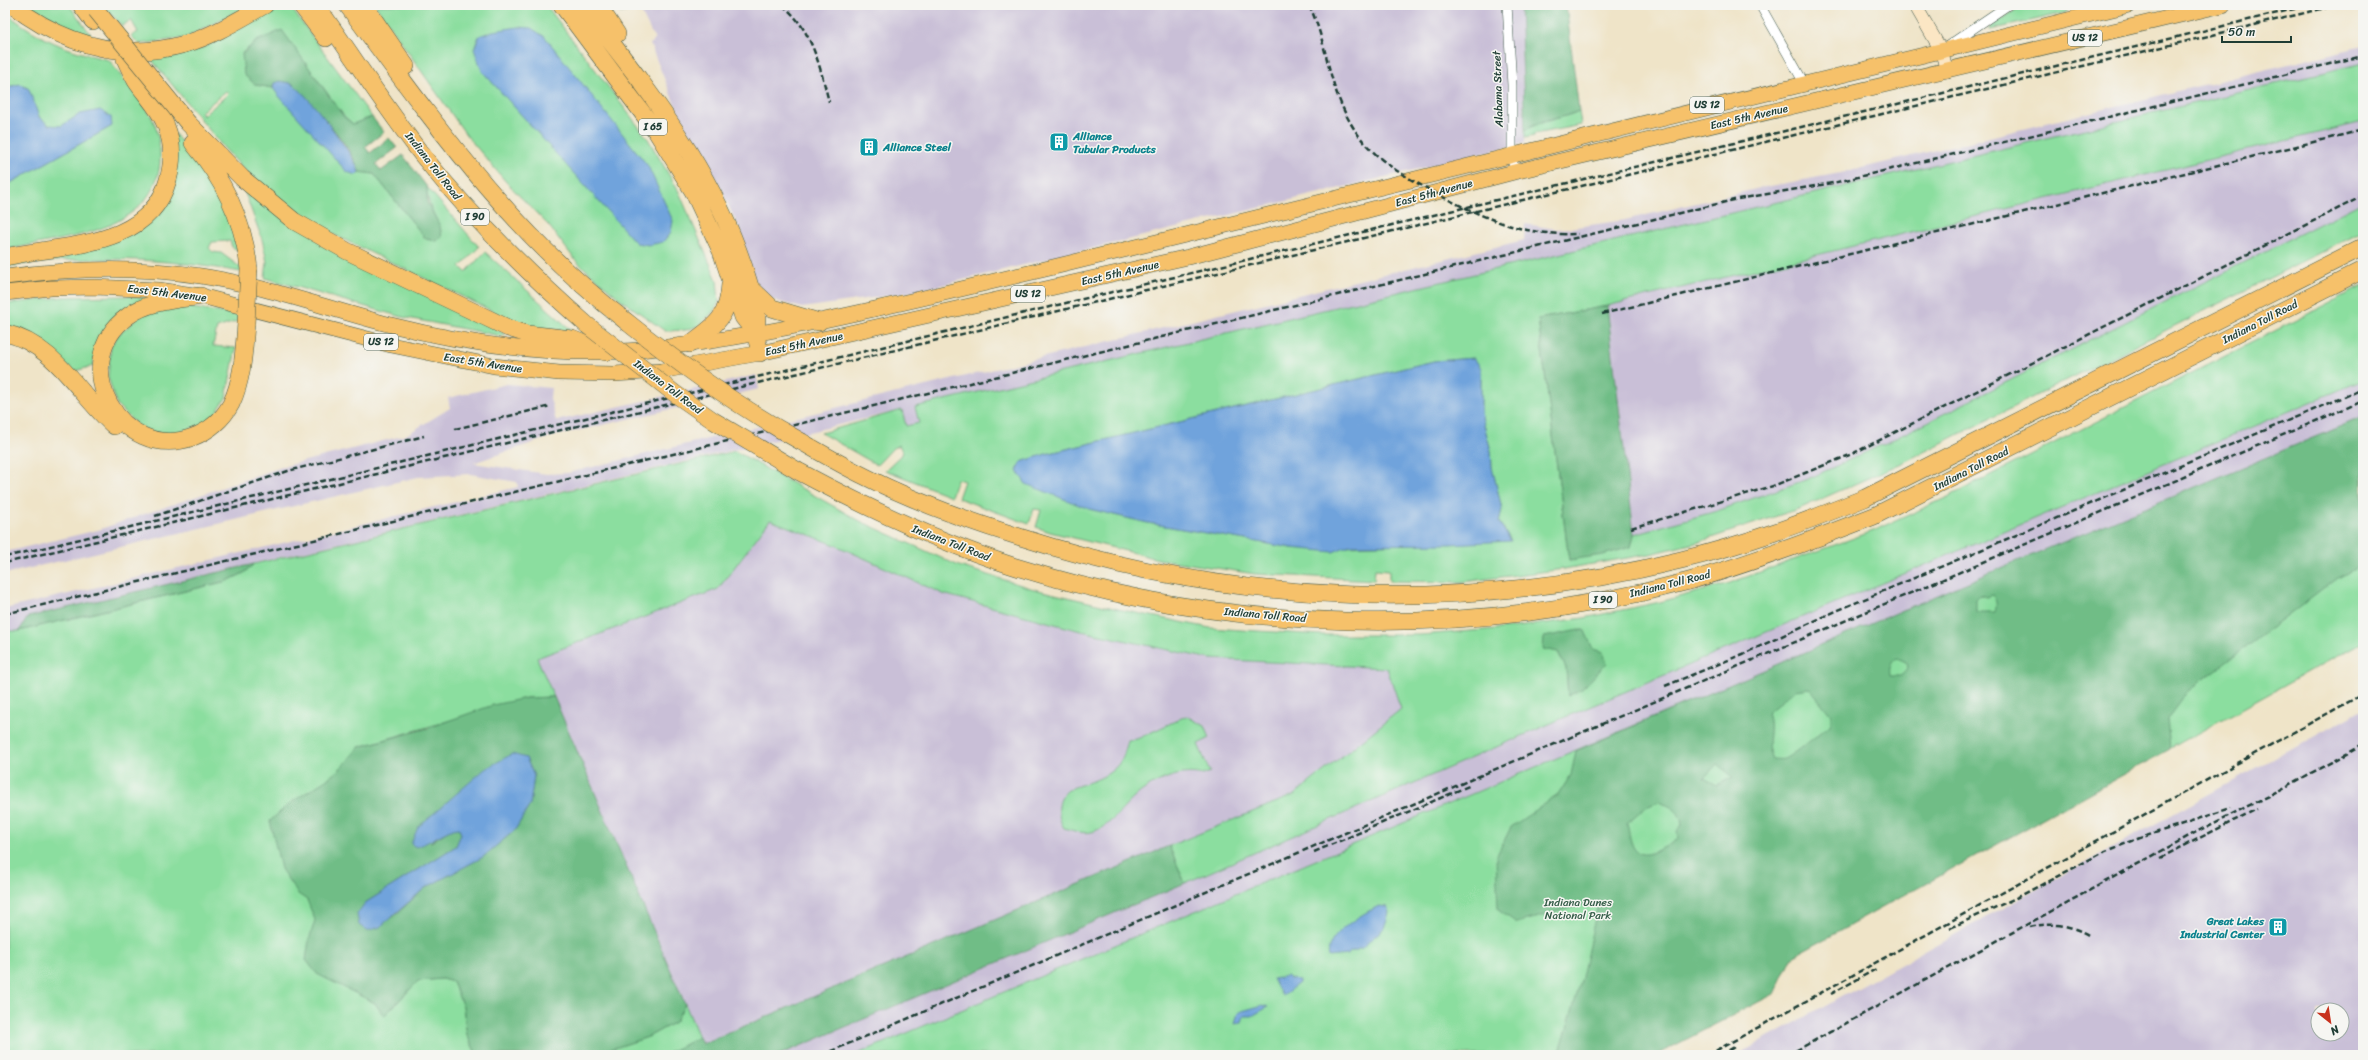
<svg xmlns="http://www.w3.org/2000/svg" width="2368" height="1060" viewBox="0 0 2368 1060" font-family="Sriracha,sans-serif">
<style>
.industrial{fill:#c9bfd7;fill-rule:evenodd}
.green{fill:#8bde9f;stroke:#558e6a;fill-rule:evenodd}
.forest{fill:#70bd86;stroke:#487d5d;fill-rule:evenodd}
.water{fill:#70a3dc;stroke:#487088}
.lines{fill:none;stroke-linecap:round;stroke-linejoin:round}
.street-casing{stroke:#3e564a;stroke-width:10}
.secondary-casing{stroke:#3e564a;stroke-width:14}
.primary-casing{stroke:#3e564a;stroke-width:16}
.highway-casing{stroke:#3e564a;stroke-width:18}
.street{stroke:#fff;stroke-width:9}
.secondary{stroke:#fbe6c4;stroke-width:13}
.primary{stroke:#f6c16b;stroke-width:15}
.highway{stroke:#f6c16b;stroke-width:17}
.rail{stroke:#1f3d34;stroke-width:2.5;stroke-dasharray:6 3;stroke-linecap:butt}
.highway-bridge-casing{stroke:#3e564a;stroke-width:18;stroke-linecap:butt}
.highway-bridge{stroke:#f6c16b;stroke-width:17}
.labels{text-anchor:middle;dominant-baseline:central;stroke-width:3;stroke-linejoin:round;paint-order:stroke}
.shield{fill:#f6f6f2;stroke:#60746d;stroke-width:1}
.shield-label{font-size:10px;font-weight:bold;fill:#1f3d34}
.street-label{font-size:11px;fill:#1f3d34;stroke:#f6f6f2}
.culture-label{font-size:11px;font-weight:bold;fill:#0d838f;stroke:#f6f6f2;text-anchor:start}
.park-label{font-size:11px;fill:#355d49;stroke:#f6f6f2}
</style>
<rect width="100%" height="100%" fill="#f6f6f2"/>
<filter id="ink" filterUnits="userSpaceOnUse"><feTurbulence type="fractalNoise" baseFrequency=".025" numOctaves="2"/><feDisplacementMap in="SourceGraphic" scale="8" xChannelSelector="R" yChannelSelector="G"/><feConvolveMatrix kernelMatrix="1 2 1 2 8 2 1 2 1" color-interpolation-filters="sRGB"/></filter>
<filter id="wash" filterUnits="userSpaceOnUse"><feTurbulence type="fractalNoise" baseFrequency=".012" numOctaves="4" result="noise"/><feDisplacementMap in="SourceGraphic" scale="16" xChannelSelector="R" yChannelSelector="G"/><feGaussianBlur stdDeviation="0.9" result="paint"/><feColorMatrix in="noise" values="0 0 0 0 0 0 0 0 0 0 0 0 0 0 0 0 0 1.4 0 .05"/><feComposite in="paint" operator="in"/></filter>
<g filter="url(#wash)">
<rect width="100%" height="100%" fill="#efe4c8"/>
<!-- industrial -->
<path class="industrial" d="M661,5h859l5,138 -612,149 -111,16 -36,-10 -12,-19 -14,-49 -25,-53 -32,-53 -33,-80 5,-4 -16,-32z
M2363,46v17l-1448,344 4,16 -13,3 -4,-16 -874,207 -9,14h-14v-22l513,-122 -1,-5 -47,-8 -52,3 -413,97v-22l93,-22 184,-63 124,-32 44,-27 -2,-10 59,-14 44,4 -1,10 6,23 200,-46 3,14 -209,48 -77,26 73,11 22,-1 956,-233 1,-16 31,5 14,-1 55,-8 135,-32 86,-16z
M2363,122v80l-473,239 -82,38 -91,32 -83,23 -27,-228z
M2363,380v37l-1508,638h-76l406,-172 378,-165z
M770,520l63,24 110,50 134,36 133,29 177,9 15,41 -108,86 -592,249 -165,-386 181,-69z
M2363,709v346h-626zM2318,1010h24v24h-24z"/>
<!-- green -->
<path class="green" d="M20,5h49l29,39 -23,-8z
M103,5h148l-66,33 -46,6 -8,-8 7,-4 -7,-12 -9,6z
M282,5h7l83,112 -19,7 -9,-8 -62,-85 -25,10 -15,12 14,32 17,3 83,87 3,-3 15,2 52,65 10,2 6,-5c-4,-20 -15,-26 -15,-49l52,60 -19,20 6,5 19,-20 87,79 -39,-3 -22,-8 -189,-91 -30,-20 -36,-27 -32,-34 -73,-89 51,-11zM226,91l2,3 -25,22 -2,-4z
M375,5h171l102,134 31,53 38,88 2,22 -6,10 -15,14 -12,4 -21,1 -45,-32 -44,-38 -27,-35 -42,-43 -40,-47z
M2023,5h47v1l-5,7 -75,17v-3z
M5,12c35,28 61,38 104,48 13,19 31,36 42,56 8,15 11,38 8,54 -13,65 -101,68 -154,80v-64l107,-60 -32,-12c-5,4 -13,10 -19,12 -21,5 -29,-22 -32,-37l-9,-5 -15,3z
M2363,63v59l-756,184 -69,13 31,241 62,-13 3,-13 83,-23 91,-32 82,-38 473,-239v29l-459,231 -103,46 -102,34 -49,12 -86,15 -102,13 -73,-1v-11l-14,-1 -1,11 -119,-6 -97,-15 -108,-27 -14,-5 5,-17 -7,-1 -5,15 -71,-26 6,-17 -7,-2 -6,17 -66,-26 18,-17 -4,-8 -6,3 -16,17 -56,-32 81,-23 4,16 13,-3 -4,-16zM1474,358l7,11v44l10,38 1,16 10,42 -3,13 12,18 -219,8 -144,-25 -59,-14 -68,-47 25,-8 388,-93z
M1579,111l2,14 -47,9v2l-9,2v-8c17,-10 36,-11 54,-19z
M175,134l37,48 20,44 6,24 -6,-3 -2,-6 -18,1 -3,6 4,4 8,1 19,14 1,5c-79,-14 -157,-18 -236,-5v-5l94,-18 56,-31z
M248,191l257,143 -4,2 -99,-19 -137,-39 2,-16 -5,-23 -17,-46z
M2363,286v94l-800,338 -378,165 -16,-37 125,-51 107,-86 -14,-41 -177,-9 -133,-29 -134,-36 -110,-50 -63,-24 -52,69 -181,69 17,39 -28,1 -167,49 -17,20 -16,13 14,204 35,19 9,13 34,-35 24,-2 11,3 10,25 4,28 10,20h-472v-424h14l208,-50 17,-8 10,-9 481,-113 125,70 99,45 75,23 88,21 88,18 112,7h98l89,-7 75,-10 76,-16 67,-18 149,-54 74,-34zM1558,652h45l-35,44 -2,-28z
M127,296l25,2c-36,16 -53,26 -59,68l-18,5 -70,-45v-22l58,-7z
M179,306l59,9v6l-21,7 -4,18 23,2 -10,50 -11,16 -16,12 -27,8 -20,-2 -14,-6 -21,-21 -9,-28 3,-31 8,-12 26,-22z
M2363,417v225l-749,413h-759z
M1186,716l19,10 5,12 -12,6 12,28 -7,3c-22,-6 -49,6 -66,20 -14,12 -24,29 -42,36 -11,4 -20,0 -31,-3 -8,-12 -8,-33 8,-40 16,-6 31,-8 44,-21 7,-7 10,-18 12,-27l9,-1z
M685,1004l14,33 -34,18h-72l55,-18 27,-15z"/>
<!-- forest -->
<path class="forest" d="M616,5h45l-40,8z
M1520,5h46l13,106c-18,8 -37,9 -54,19z
M282,30l62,87 9,7 19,-7 12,15 -19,15 5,6 19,-15 8,10 -21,16 5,7 22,-16 24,32v15l13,24 2,11 -6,4 -10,-2 -52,-65 -15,-2c-8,-29 -46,-65 -66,-88l-19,-1 -1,5 -17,-3 -12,-10 -2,-21 15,-13z
M1607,306l27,228 -3,13 -28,8 -34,5 -31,-241z
M2363,417v147l-25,14 -151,114 -20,27 3,30 -379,209 -17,36 -118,61h-97l23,-78 17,-77 -82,23 -19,-13 -2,-53 15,-30 47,-32 13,-20 5,-24 413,-178zM1980,595l6,2 6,-2c5,5 5,10 3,17h-19v-13zM1897,658l9,4 1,6 -6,8h-11c-1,-8 0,-13 7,-18zM1809,688l22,27c0,3 0,7 -1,10 -3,3 -42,33 -46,34 -3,1 -9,0 -12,0 -9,-18 2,-28 -5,-46l28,-23zM1717,764l16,13 -16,8 -13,-7zM1658,802c14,4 23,9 24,24l-5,6 1,6c-6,7 -14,9 -22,13 -24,11 -25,-9 -29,-28l17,-15z
M254,564l-10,9 -17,8 -208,50 9,-14z
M1584,629l9,20 10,3 4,11 -25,26 -14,7 -2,-28 -8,-16 -15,-3 1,-12z
M554,697l131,307 -10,18 -27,15 -55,18h-116l-10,-20 -4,-28 -10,-25 -11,-3 -24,2 -34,35 -9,-13 -58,-29 -11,-14 3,-20 6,-20 -8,-20 -9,-6 -17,-25 -11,-48 20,-18 36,-23 16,-13 17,-20 69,-19 65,-23 33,-7zM526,758l8,18 -4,29 -15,25 -32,27 -58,31 -32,29 -28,-14 91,-57 5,-12 -2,-6h-7l-22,15z
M1169,846l16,37 -406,172h-114l34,-18 3,7z"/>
<!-- water -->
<path class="water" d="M518,27l13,1 14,9 103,129 25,55 -2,11 -8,10 -14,3 -13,-2 -154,-172 -8,-22 5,-13 14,-5z
M280,81c3,1 8,1 12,3 13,6 63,72 67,88l-3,3 -9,-3 -69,-77 -5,-7 1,-5z
M20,84l9,5 10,28 10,8 12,1 19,-12 20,-4 11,7 1,9 -107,60v-98z
M1474,358l7,10v45l10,38 1,16 10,42 -3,13 12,19 -62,3 -99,1 -17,7 -41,-4 -144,-25 -59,-14 -63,-25 -9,-13 4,-9 25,-8 388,-93z
M512,754l14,4 8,18 -4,29 -15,25 -32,27 -58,31 -45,39 -13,4 -8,-6 -2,-11 8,-11 91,-57 5,-12 -2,-6c-11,0 -29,15 -43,19l-5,-3 7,-17 67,-58z
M1379,906l8,1 2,6 -5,15 -22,20 -12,4 -2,3 -19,2c-6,-21 34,-44 50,-51z
M1286,976l4,3 9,1v3l-17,13 -9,-17z
M1263,1005l5,2 -16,9h-8l-2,6 -7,1 3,-10 4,-2z"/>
</g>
<g filter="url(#ink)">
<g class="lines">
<!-- street casing -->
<g class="street-casing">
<path id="street" d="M1507,5l5,80v69l2,18
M1760,5l44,78
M2080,5l6,10
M1949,45l59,-40"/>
</g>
<!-- secondary casing -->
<g class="secondary-casing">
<path id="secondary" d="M1915,5l26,45 6,21"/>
</g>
<!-- primary casing -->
<g class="primary-casing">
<path id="primary" d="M5,277c66,-9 130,-11 196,-1 65,10 127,33 190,49 80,20 167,32 249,25 95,-9 187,-30 279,-51 96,-23 191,-45 287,-69 308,-74 615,-152 923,-225
M5,293l46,-5 44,-1 64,3 42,6 190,49 103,21 65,7 55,1 47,-3 99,-18 428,-96 326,-85 709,-167"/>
</g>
<!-- highway casing -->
<g class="highway-casing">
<path id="highway" d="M12,5c51,39 109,57 173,39 28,-8 55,-25 80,-39
M81,5l12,16
M301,5l25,33
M316,5c36,50 69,102 107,151 49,62 105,117 164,169
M347,5c86,116 164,228 280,317
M364,5l42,61
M562,5l94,126 37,60 28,60 22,66 13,17
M582,5c73,93 149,188 174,306 2,7 0,15 0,22 0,6 3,14 4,20
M598,5l19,29
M188,123l54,55 52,43 53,30 161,77 19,6 45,5 33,13
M193,143c31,37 51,77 56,126
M5,257c57,-13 144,-8 163,-77 5,-18 5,-37 -2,-54 -6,-17 -20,-30 -30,-45 -4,-7 -8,-15 -11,-22
M752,289l20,19 47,14
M201,296c-24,4 -53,5 -73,20 -63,46 -8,148 65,121 16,-6 30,-18 38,-33 12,-25 13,-54 15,-81
M5,333c50,11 74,62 109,93
M690,344c26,-19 38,-26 40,-60
M802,442c19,11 38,22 58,32 51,26 105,46 160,63 214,69 443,77 661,23 63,-15 124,-38 184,-62l498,-251
M798,471c69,37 140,71 215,95 217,68 456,74 676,15 63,-18 124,-41 185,-65l489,-246"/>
</g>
<!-- street -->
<use href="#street" class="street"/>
<!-- secondary -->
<use href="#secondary" class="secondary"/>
<!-- primary -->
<use href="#primary" class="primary"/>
<!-- highway -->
<use href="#highway" class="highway"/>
<!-- rail -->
<path class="rail" d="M782,5c30,23 38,62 47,97
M1309,5c16,32 18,68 33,101 21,49 56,67 101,91 46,23 82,39 135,37
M1602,314l761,-184
M455,429l96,-23
M155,516l133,-45 136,-35
M1631,528l142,-42 79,-32 511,-258
M5,557l2306,-552
M5,563l2333,-558
M5,614l1733,-415 95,-16 530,-127
M1665,686l78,-32 93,-43 527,-222
M1314,852l157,-67
M2160,858l97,-49
M2030,927c21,-5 42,-2 60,9
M1950,928l68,-31 86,-45 36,-14 91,-30
M1831,994l45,-25
M822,1055l1541,-654
M1708,1055l655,-361
M1721,1055l15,-9
M1788,1055l412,-225 78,-39 85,-46"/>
<!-- highway-bridge casing -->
<g class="highway-bridge-casing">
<path id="highway-bridge" d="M96,10l92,113
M627,322c56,45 111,85 175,120
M246,323l3,-54
M587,325l87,68 40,28 84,50"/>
</g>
<!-- highway-bridge -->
<use href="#highway-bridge" class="highway-bridge"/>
</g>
</g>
<!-- icons -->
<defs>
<g id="building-square" transform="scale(1)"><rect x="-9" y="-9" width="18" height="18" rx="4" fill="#0f9aa8" stroke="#f6f6f2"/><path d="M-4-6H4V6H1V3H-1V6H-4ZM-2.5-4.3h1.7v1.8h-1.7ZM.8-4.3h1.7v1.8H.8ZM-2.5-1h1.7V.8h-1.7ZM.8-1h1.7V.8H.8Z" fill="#fff"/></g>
</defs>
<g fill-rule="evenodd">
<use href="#building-square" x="1059" y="142"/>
<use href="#building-square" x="869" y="147"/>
<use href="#building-square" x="2278" y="927"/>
</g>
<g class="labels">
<!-- shield labels -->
<g class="shield">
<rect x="2068" y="30" width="34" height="16" rx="3"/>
<rect x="1690" y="97" width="34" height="16" rx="3"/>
<rect x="639" y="119" width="28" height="16" rx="3"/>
<rect x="461" y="209" width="28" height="16" rx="3"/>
<rect x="1011" y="286" width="34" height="16" rx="3"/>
<rect x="364" y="334" width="34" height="16" rx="3"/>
<rect x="1589" y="592" width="28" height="16" rx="3"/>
</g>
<g class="shield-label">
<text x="2085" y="38">US 12</text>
<text x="1707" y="105">US 12</text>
<text x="653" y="127">I 65</text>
<text x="475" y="217">I 90</text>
<text x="1028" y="294">US 12</text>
<text x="381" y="342">US 12</text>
<text x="1603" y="600">I 90</text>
</g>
<!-- street labels -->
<g class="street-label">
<text transform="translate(1498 89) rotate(-92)">Alabama Street</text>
<text transform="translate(1749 117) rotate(-13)">East 5th Avenue</text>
<text transform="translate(433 166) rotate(52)">Indiana Toll Road</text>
<text transform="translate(1434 193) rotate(-15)">East 5th Avenue</text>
<text transform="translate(1120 273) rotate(-13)">East 5th Avenue</text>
<text transform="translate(167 293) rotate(7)">East 5th Avenue</text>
<text transform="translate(2260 322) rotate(-27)">Indiana Toll Road</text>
<text transform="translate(804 344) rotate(-12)">East 5th Avenue</text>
<text transform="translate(483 363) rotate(9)">East 5th Avenue</text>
<text transform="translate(668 387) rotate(37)">Indiana Toll Road</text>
<text transform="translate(1971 469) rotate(-27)">Indiana Toll Road</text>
<text transform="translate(951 543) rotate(21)">Indiana Toll Road</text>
<text transform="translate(1670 584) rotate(-14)">Indiana Toll Road</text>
<text transform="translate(1265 615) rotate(5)">Indiana Toll Road</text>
</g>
<!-- culture labels -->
<g class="culture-label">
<text x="1073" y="136">Alliance<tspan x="1073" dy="13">Tubular Products</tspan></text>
<text x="883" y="147">Alliance Steel</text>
<text x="2264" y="921" text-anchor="end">Great Lakes<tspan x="2264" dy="13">Industrial Center</tspan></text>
</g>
<!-- park labels -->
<g class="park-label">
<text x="1578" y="902">Indiana Dunes<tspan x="1578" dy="13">National Park</tspan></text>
</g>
</g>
<!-- margin -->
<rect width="2368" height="1060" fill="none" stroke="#f6f6f2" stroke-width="20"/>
<!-- north arrow -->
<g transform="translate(2330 1022) rotate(150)"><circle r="19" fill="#f6f6f2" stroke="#a0aca6"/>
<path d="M0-3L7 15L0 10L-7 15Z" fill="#c8321e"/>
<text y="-6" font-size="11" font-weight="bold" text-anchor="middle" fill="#1f3d34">N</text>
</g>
<!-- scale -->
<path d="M2222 36v6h69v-6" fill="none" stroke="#1f3d34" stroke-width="2"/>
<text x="2228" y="36" font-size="12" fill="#1f3d34" stroke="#f6f6f2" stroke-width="3" paint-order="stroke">50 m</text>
</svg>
